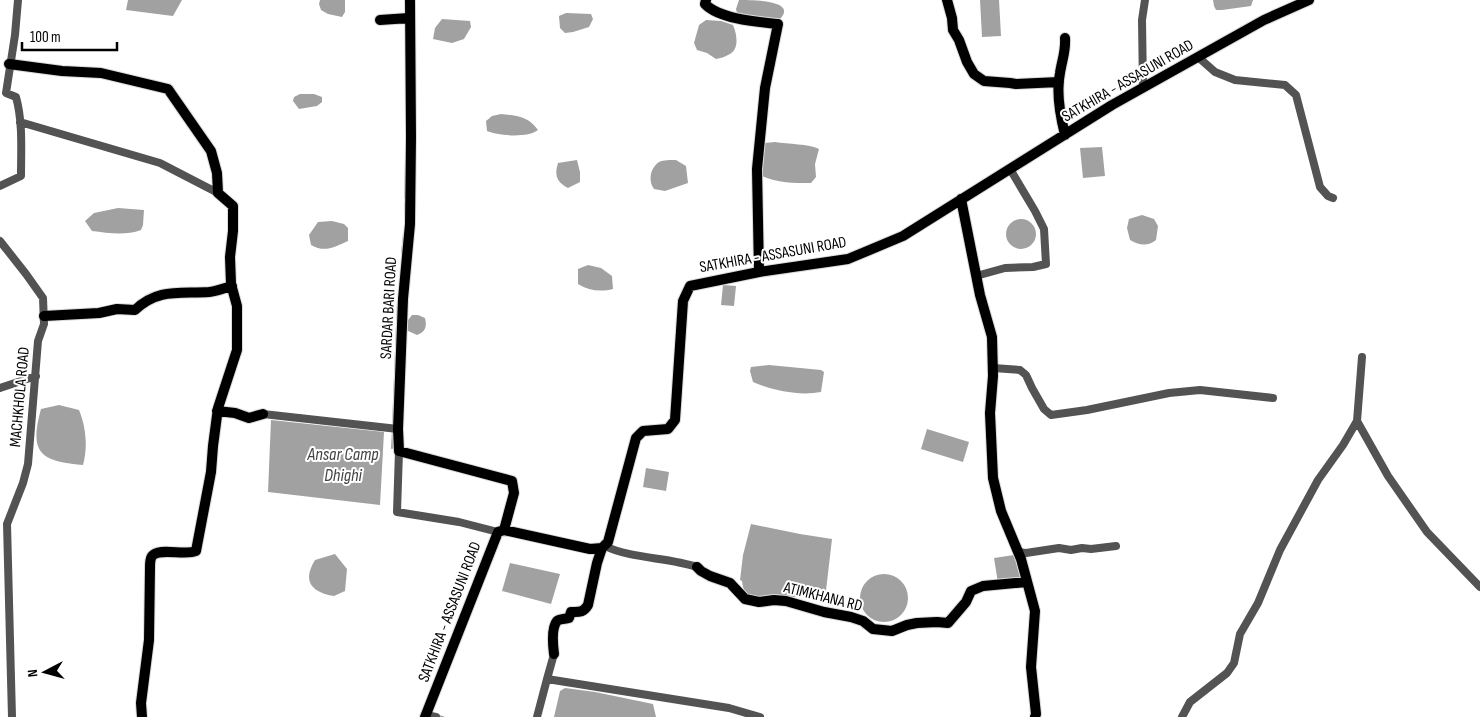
<svg xmlns="http://www.w3.org/2000/svg" width="1480" height="717" viewBox="0 0 1480 717" font-family="'Sofia Sans Condensed',sans-serif">
<style>
.water{fill:#a1a1a1}
.lines{fill:none;stroke-linecap:round;stroke-linejoin:round}
.stream{stroke:#a1a1a1;stroke-width:2}
.major-casing{stroke:#dbdbdb;stroke-width:12}
.minor{stroke:#535353;stroke-width:8}
.major{stroke:#000;stroke-width:10}
.labels{text-anchor:middle;dominant-baseline:central;stroke-width:4;stroke-linejoin:round;paint-order:stroke}
.street-label{font-size:16px;fill:#000;stroke:#fff}
.water-label{font-size:18px;font-style:italic;fill:#424242;stroke:#fff}
</style>
<rect width="100%" height="100%" fill="#fff"/>
<!-- water -->
<path class="water" d="M128,0h54l-9,16 -47,-6z
M320,0h25v12l-3,5 -14,-3 -7,-4 -2,-6z
M739,0c12,0 61,0 40,20l-8,1 -34,-8 -1,-4z
M980,0h19l2,36 -19,1z
M1213,0h40l-2,6 -29,4h-6l-2,-4z
M566,13l25,1 2,5 -4,8 -16,5 -8,1 -5,-5 -1,-12z
M442,19l28,2 1,6 -7,12 -12,4 -19,-4 2,-11z
M706,20l15,1 12,4c4,9 7,25 -5,30 -3,2 -8,3 -12,4l-9,-6 -10,-3 -3,-7 5,-18z
M300,94h14l8,3v5l-5,4 -18,3 -6,-8 1,-4z
M501,114c16,2 27,2 37,16 -10,8 -39,6 -51,1l-1,-10 6,-5z
M775,142c13,2 34,2 44,7l-4,15 1,13 -5,6c-17,0 -34,0 -49,-7l3,-33z
M1102,147l3,29 -22,2 -3,-30z
M577,160l3,12v10l-12,6c-11,-6 -14,-12 -10,-25z
M676,160l10,6 2,17 -23,8 -11,-2c-6,-8 -4,-21 5,-27 4,-2 12,-2 17,-2z
M118,208l26,2 -1,15 -2,5c-16,6 -33,3 -49,1l-7,-10 9,-8z
M1142,215l12,4 4,7 -2,14c-8,7 -18,5 -26,0l-3,-12 2,-9z
M1006 234a15 15 0 1 1 30 0a15 15 0 1 1-30 0Z
M332,221l12,3 4,4v13c-14,6 -23,12 -37,4l-2,-10 9,-13z
M588,265l13,3 11,8 1,13c-12,3 -24,2 -35,-5v-15z
M723,285l13,1 -2,20 -13,-1z
M412,315h6l7,3c2,8 1,14 -8,17l-11,-5 -1,-6z
M769,365l52,5 3,2 -3,20c-21,4 -48,-1 -68,-10l-3,-11 1,-4z
M59,405l20,5c7,17 9,37 4,55 -43,-4 -54,-12 -42,-56z
M271,420l113,12 -4,73 -112,-13z
M927,429l42,13 -6,20 -42,-13z
M646,468l23,4 -3,19 -23,-4z
M751,524l49,10 32,5 -7,60 -24,-4 -9,3 -41,-1c-7,-4 -8,-9 -9,-16l-2,-1 3,-25z
M335,554l12,15 -2,22 -11,5c-23,-4 -32,-15 -19,-36z
M1014,555l5,6 3,18 -24,4 -4,-25z
M510,563l50,11 -9,30 -49,-13z
M860 598a24 24 0 1 1 48 0a24 24 0 1 1-48 0Z
M565,688l30,4 58,12 3,13h-102l6,-26z"/>
<g class="lines">
<!-- stream -->
<path class="stream" d="M405,198l1,-37
M405,221v-18
M402,253l2,-20
M393,425l5,-125
M392,448l1,-18
M438,716l5,1"/>
<!-- major casing -->
<g class="major-casing">
<path id="major" d="M410,0l1,137 -1,87 -7,75 -5,130 1,22 113,30 2,12 -10,37
M706,0l-1,4c14,15 53,18 73,20l-13,64 -8,81 2,103
M947,0l5,18 1,12 6,10 8,22 7,12 10,7 26,2 6,1 43,-2
M380,20l29,-2
M9,64l53,7 39,2 67,16 43,62 6,22 1,20 15,13v25l-3,26 1,27 6,22v44l-19,58 -5,38 -2,26 -15,79c-11,5 -37,-4 -44,5 -2,3 -2,8 -2,11l-1,73 -8,63 1,14
M1065,135c-5,-20 -9,-43 -5,-62 2,-13 6,-22 5,-35
M961,199l19,96 12,42 1,39 -3,37 3,65 8,33 20,48 14,52 -4,56 5,47 -1,3
M44,316l55,-3 18,-4 18,1c23,-22 45,-16 74,-18 8,-1 15,-4 23,-6
M217,411l18,2 14,5 14,-4
M697,567l4,4 9,5 20,7 15,16 14,3 15,-2 12,1 38,11 27,5 12,4 10,8 19,2 15,-6 10,-2 20,-1 11,1 18,-21 5,-11 12,-5 44,-4
M554,654c-1,-8 -3,-26 3,-33 2,-2 8,-2 12,-3l2,-6c8,0 12,1 17,-7l9,-42 5,-15
M425,717l73,-185 6,-2 86,19 12,-1 6,-6 28,-104 7,-7 25,-2 7,-9 8,-119 7,-15 69,-14 89,-13 55,-23 209,-131 152,-85 45,-20"/>
</g>
<!-- minor -->
<path class="minor" d="M1198,57l17,15 20,8 50,5 11,10 24,92 8,9 5,2
M1143,88l-1,-68 3,-20
M20,122l140,41 58,30
M0,186l21,-10c0,-26 2,-54 -5,-79l-10,-4 9,-58 3,-35
M0,241l26,33 17,24 1,26 -6,17 -10,123 -5,19 -16,41 5,193
M976,276l29,-8 28,-1 13,-3 -2,-35 -9,-18 -25,-42
M993,368l27,2 6,5 6,13 12,21 7,6 36,-5 82,-17 31,-3 73,8
M0,388l36,-12
M263,414l135,15
M1357,421l31,55 39,56 53,55
M399,451l-2,61 62,10 39,10
M605,546c26,13 63,11 92,21
M1018,552l8,1 33,-5 12,2 11,-2 9,1 25,-3
M547,679l7,-25
M426,715l10,2
M537,717l10,-38 182,29 31,9
M1182,717l8,-15 37,-29 7,-10 6,-29 18,-31 22,-53 38,-70 25,-35 14,-24 5,-64"/>
<!-- major -->
<use href="#major" class="major"/>
</g>
<g class="labels">
<!-- street labels -->
<g class="street-label">
<text transform="translate(1128 81) rotate(-30)">SATKHIRA - ASSASUNI ROAD</text>
<text transform="translate(773 255) rotate(-10)">SATKHIRA - ASSASUNI ROAD</text>
<text transform="translate(389 308) rotate(-87)">SARDAR BARI ROAD</text>
<text transform="translate(20 397) rotate(-85)">MACHKHOLA ROAD</text>
<text transform="translate(823 597) rotate(14)">ATIMKHANA RD</text>
<text transform="translate(450 612) rotate(-69)">SATKHIRA - ASSASUNI ROAD</text>
</g>
<!-- water labels -->
<g class="water-label">
<text x="343" y="454">Ansar Camp<tspan x="343" dy="21">Dhighi</tspan></text>
</g>
</g>
<!-- north arrow -->
<g transform="translate(45 672) rotate(264)" stroke="#ffffff" stroke-width="4" paint-order="stroke">
<path d="M0-4L9 19L0 12L-9 19Z" fill="#000000"/>
<text y="-8" font-size="14" font-weight="bold" text-anchor="middle" fill="#000000">N</text>
</g>
<!-- scale -->
<path d="M22 42v8h95v-8" fill="none" stroke="#000000" stroke-width="2.5"/>
<text x="30" y="42" font-size="15" fill="#000000" stroke="#ffffff" stroke-width="4" paint-order="stroke">100 m</text>
</svg>
